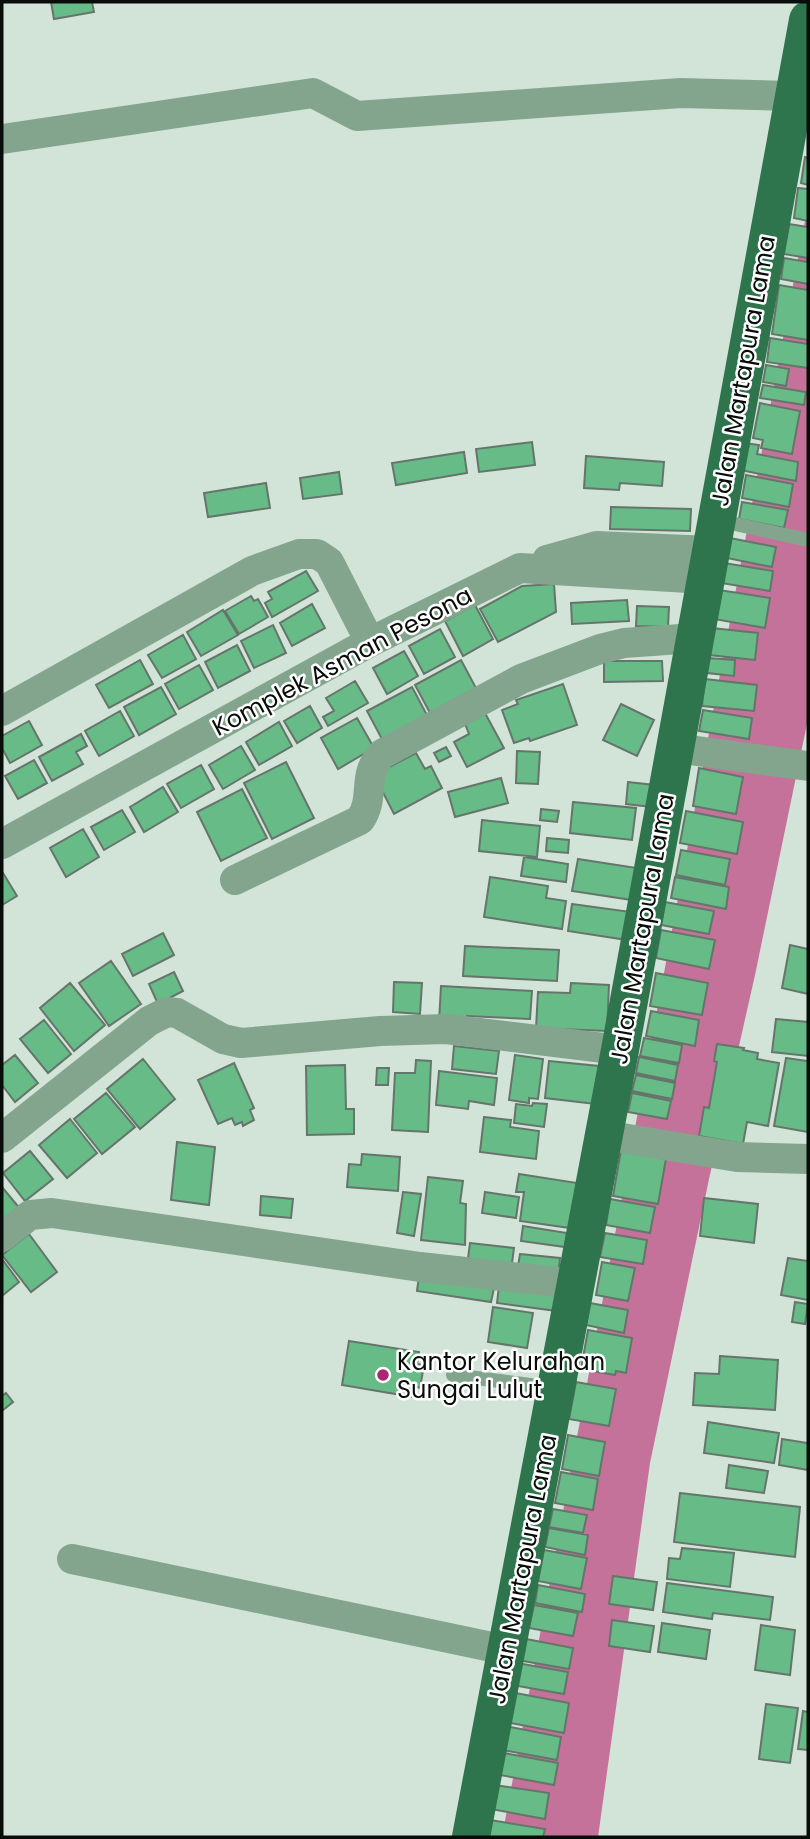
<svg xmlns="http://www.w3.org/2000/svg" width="810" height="1839" viewBox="0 0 810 1839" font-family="Poppins,sans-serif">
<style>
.water{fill:#c47299}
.building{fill:#67bb87;stroke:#66756b;stroke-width:2}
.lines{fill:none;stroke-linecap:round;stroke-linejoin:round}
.lane{stroke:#83a58e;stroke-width:14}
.street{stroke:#83a58e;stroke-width:30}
.primary{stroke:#2e744c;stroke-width:38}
.poi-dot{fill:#a92671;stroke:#fff;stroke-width:2.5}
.labels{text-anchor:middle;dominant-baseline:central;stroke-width:5;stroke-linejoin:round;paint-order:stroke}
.street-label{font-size:24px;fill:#080d09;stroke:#fff}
.poi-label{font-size:24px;fill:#080d09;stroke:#fff;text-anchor:start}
</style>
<rect width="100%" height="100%" fill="#d2e4d8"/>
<!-- water -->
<path class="water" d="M808,205v514l-53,256 -46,204 -59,284 -52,374h-96z"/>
<!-- building -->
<path class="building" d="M51,2h41l2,10 -40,7z
M805,157l3,1v27l-7,-2z
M798,188l10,1v32l-14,-3z
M789,224l19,3v31l-24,-4z
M784,258l24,4v22l-27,-5z
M779,285l29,5v50l-36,-6z
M770,338l38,6v24l-41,-6z
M766,365l23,4 -3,17 -23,-4z
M763,385l43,7 -2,13 -44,-7z
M760,403l40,8 -8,43 -31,-6 2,-8 -10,-2z
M532,442l3,23 -56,7 -3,-23z
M745,443l14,2 -2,9 41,8 -2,19 -56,-11z
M464,452l3,21 -71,12 -4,-22z
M586,456l78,6 -2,24 -42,-3 -1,7 -35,-2z
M339,472l3,22 -39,5 -3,-21z
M746,475l47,9 -4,23 -47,-9z
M266,483l4,25 -62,9 -4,-24z
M742,502l46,8 -4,18 -45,-9z
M611,507l80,2 -1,22 -80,-2z
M730,538l46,9 -4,20 -45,-9z
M724,563l49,8 -3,20 -49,-8z
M306,571l12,20 -46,26 -7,-14 7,-4 -4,-7z
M554,584l2,28 -58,30 -18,-33 42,-23z
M719,590l51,8 -5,30 -51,-9z
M251,596l3,5 4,-2 10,18 -29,17 -14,-23z
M627,600l2,21 -57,3 -1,-21z
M312,604l13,24 -33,18 -12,-23z
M475,605l18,34 -30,17 -18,-35z
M637,606l32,1 -1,20 -32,-1z
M223,610l15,25 -37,21 -14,-24z
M273,625l13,28 -32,15 -13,-27z
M712,628l46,5 -3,27 -46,-5z
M440,629l15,28 -31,17 -15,-28z
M183,635l13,24 -34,19 -14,-23z
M237,645l13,26 -32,17 -13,-26z
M404,651l14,25 -31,18 -14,-26z
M708,658l27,2 -1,16 -27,-3z
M140,660l13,24 -44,24 -13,-23z
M461,660l15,28 -46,25 -15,-28z
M604,661h58l1,20 -59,1z
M199,665l14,25 -34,19 -14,-25z
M705,679l52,6 -3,26 -52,-5z
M355,681l13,22 -40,23 -5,-9 11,-6 -8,-13z
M563,684l14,41 -47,16 -1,-3 -15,5 -12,-33 16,-6 -2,-4z
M161,687l15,27 -37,21 -15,-28z
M412,687l16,30 -45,24 -16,-30z
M621,704l33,16 -17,36 -34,-16z
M310,706l12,22 -25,15 -13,-22z
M703,710l49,8 -3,21 -50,-8z
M120,711l14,25 -35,20 -14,-25z
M485,713l19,35 -37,19 -13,-25 15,-8 -4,-10z
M357,718l17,30 -36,21 -17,-31z
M29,721l13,24 -32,18 -8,-15v-12z
M279,722l13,24 -33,19 -13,-23z
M81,734l6,12 -11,6 7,12 -31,17 -13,-24z
M241,746l14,24 -32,19 -14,-24z
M446,747l5,9 -12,6 -5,-9z
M517,751l23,1 -2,32 -22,-1z
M416,753l9,16 6,-3 11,22 -48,26 -20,-39z
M34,760l13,23 -29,16 -13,-23z
M286,762l28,56 -42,21 -28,-56z
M201,765l13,24 -33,19 -14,-24z
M699,768l44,9 -7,37 -43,-8z
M501,778l7,25 -53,14 -7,-25z
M628,782l26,3 -3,22 -25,-3z
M163,787l15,25 -34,20 -14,-25z
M242,789l25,49 -46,23 -24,-49z
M573,802l63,6 -4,32 -62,-7z
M541,809l18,2 -2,11 -17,-2z
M122,810l13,22 -31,18 -13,-23z
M686,811l57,11 -6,32 -57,-11z
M482,820l58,6 -3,31 -58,-6z
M83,829l16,28 -33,20 -16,-29z
M547,838l22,2 -1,13 -22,-2z
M681,850l49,9 -5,26 -49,-10z
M524,857l44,7 -2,18 -45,-6z
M578,859l59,9 -5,32 -60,-9z
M3,873l14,23 -15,9v-31z
M490,877l58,9 -2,12 20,3 -4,28 -78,-12z
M675,877l54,10 -3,22 -55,-11z
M665,902l49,9 -5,23 -48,-9z
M572,904l59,8 -4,28 -59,-9z
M661,930l54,10 -6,29 -53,-11z
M163,933l11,22 -41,21 -11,-22z
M790,945l18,4v45l-26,-6z
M465,946l94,4 -2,31 -94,-5z
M111,961l30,43 -32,22 -30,-43z
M174,972l9,19 -25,13 -9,-20z
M656,973l52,10 -6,32 -52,-9z
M394,982l28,1 -2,31 -27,-2z
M70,983l35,42 -31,26 -34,-43z
M571,983l38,2 -2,46 -71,-3 2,-36 32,1z
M441,986l91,5 -2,28 -63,-3v7l-28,-1z
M651,1011l48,9 -4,26 -49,-10z
M776,1019l32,3v34l-36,-4z
M44,1020l27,34 -23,19 -28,-34z
M644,1038l38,7 -3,18 -39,-7z
M717,1044l27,4 -1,2 15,3 -1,6 22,4 -11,63 -21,-4 -4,22 -44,-8 5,-29 5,1 8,-46 -3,-1z
M454,1046l45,5 -3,23 -44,-5z
M15,1055l23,28 -23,19 -13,-17v-20z
M515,1055l28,4 -5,40 -9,-1v5l-20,-3z
M639,1057l39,8 -3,16 -39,-8z
M786,1058l22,3v71l-34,-6z
M143,1059l32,40 -35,30 -33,-40z
M416,1060l15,1 -3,71 -36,-2 3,-57h20z
M549,1061l50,5 -4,38 -50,-6z
M234,1063l20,45 -4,2 4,10 -11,6 -1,-4 -7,3 -3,-7 -14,6 -20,-44z
M345,1065l1,44h8v25l-47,1 -1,-69z
M377,1068h12l-1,17h-12z
M439,1071l58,7 -3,27 -25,-4 -1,8 -32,-4z
M636,1075l39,8 -3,16 -40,-8z
M106,1093l29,34 -33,27 -28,-35z
M632,1093l39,8 -4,18 -39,-7z
M533,1103l14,1 -3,23 -30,-4 2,-19 16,2z
M484,1117l27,3 -1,7 29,4 -3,28 -56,-7z
M70,1119l27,34 -30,25 -28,-33z
M177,1142l38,5 -6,58 -38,-5z
M621,1150l45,9 -8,45 -45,-8z
M30,1151l23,28 -28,22 -22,-28z
M362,1154l38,3 -2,34 -51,-4 2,-23 12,1z
M519,1174l58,9 -7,45 -50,-7 4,-29h-8z
M428,1177l35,4 -3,22 6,1 -1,41 -44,-5z
M2,1187l19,23 -19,17z
M403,1192l18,2 -7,42 -17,-3z
M485,1192l34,5 -3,21 -34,-5z
M261,1196l32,3 -2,19 -31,-3z
M704,1198l54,6 -4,39 -54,-7z
M610,1199l45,8 -5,26 -44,-8z
M523,1226l44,7 -2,14 -44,-6z
M605,1233l42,7 -4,24 -43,-7z
M29,1234l28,38 -26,20 -29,-37z
M470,1243l44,5 -3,23 -44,-5z
M520,1254l40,4 -2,20 -41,-5z
M788,1258l20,3v39l-27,-5z
M2,1259l17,23 -17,14z
M602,1262l33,6 -7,33 -32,-6z
M419,1276l75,12 -3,14 -74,-11z
M499,1286l60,7 -2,18 -60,-8z
M795,1302l13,2 -3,20 -13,-2z
M590,1303l38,7 -4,23 -38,-8z
M493,1307l40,6 -6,35 -39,-6z
M588,1330l44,8 -6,35 -10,-2 -1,4 -34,-6z
M349,1341l70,11 -2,12 7,1 -4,23 -6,-2 -1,11 -71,-12z
M720,1356l58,4 -3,50 -82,-5 2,-32 24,1z
M576,1382l40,7 -7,37 -40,-7z
M6,1393l7,9 -11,9v-15z
M708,1422l71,11 -5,30 -70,-10z
M568,1435l37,7 -6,34 -37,-7z
M782,1439l26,4v27l-29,-5z
M729,1465l39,6 -4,22 -38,-5z
M561,1472l37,7 -5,31 -38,-7z
M680,1493l120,14 -5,50 -121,-15z
M553,1509l34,6 -4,18 -34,-6z
M549,1528l39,7 -3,20 -40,-8z
M682,1548l52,5 -4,34 -63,-8 2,-21 11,1z
M544,1550l43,8 -6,31 -43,-8z
M613,1576l44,6 -4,28 -44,-6z
M667,1583l106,14 -3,23 -57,-7 -1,6 -49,-7z
M538,1585l47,9 -3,18 -47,-9z
M534,1605l44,8 -5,23 -44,-8z
M612,1620l42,6 -4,26 -41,-6z
M662,1623l48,7 -4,29 -48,-7z
M761,1625l34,5 -5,45 -35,-5z
M521,1638l52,10 -4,21 -52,-9z
M517,1663l51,9 -4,22 -52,-9z
M510,1692l59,11 -5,30 -59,-11z
M766,1704l32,4 -8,55 -31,-4z
M803,1711l5,1v38l-10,-1z
M506,1726l55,11 -4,23 -55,-10z
M504,1753l54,10 -4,22 -54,-10z
M494,1785l55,8 -4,26 -54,-10z
M490,1820l55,9 -2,8h-56z"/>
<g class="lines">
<!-- lane -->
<path class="lane" d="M717,520l91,20
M453,1375l101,13"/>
<!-- street -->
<path class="street" d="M2,139l311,-46 44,23 324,-23 113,3
M547,560l50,-14 113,5
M2,711l250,-140 47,-17h18l12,8 41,80
M675,748l133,18
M2,844l368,-202 150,-74 185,11
M235,880l125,-60c16,-23 1,-45 22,-66l139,-75 79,-30 24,-6 71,-5
M604,1135l133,22 71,2
M2,1138l147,-117 18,-9 10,1 46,26 18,4 139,-12 66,-2 174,21
M2,1237l28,-22 22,-2 368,54 155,17
M72,1559l434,91"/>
<!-- primary -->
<path class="primary" d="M471,1837l149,-787 188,-1030"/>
</g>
<!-- markers -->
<circle class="poi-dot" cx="383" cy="1375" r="7"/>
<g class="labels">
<!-- street labels -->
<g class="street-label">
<text transform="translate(743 371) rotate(-80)">Jalan Martapura Lama</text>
<text transform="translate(342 661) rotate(-28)">Komplek Asman Pesona</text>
<text transform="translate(642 929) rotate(-80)">Jalan Martapura Lama</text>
<text transform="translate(522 1569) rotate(-79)">Jalan Martapura Lama</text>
</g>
<!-- poi labels -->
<g class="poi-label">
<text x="397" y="1361">Kantor Kelurahan<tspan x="397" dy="28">Sungai Lulut</tspan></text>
</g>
</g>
<!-- border -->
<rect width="810" height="1839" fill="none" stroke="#080d09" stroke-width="7"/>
</svg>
